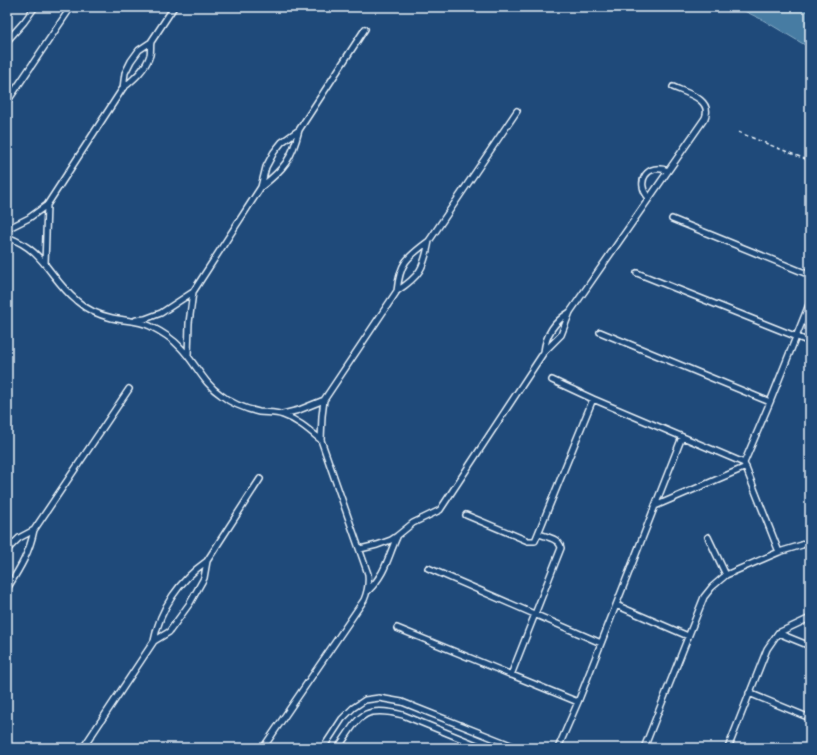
<svg xmlns="http://www.w3.org/2000/svg" width="817" height="755" viewBox="0 0 817 755" font-family="Sriracha,sans-serif">
<style>
.water{fill:#467ca3;stroke:#87abc5}
.lines{fill:none;stroke-linecap:round;stroke-linejoin:round}
.lane-casing{stroke:#e8f1f8;stroke-width:8}
.path{stroke:#e8f1f8;stroke-width:1.5;stroke-dasharray:4 3;stroke-linecap:butt}
.lane{stroke:#1f4a7a;stroke-width:5}
</style>
<rect width="100%" height="100%" fill="#1f4a7a"/>
<filter id="ink" filterUnits="userSpaceOnUse"><feTurbulence type="fractalNoise" baseFrequency=".025" numOctaves="2"/><feDisplacementMap in="SourceGraphic" scale="8" xChannelSelector="R" yChannelSelector="G"/><feConvolveMatrix kernelMatrix="1 2 1 2 8 2 1 2 1" color-interpolation-filters="sRGB"/></filter>
<g filter="url(#ink)">
<!-- water -->
<path class="water" d="M736,7h74v41l-47,-28z"/>
<g class="lines">
<!-- lane casing -->
<g class="lane-casing">
<path id="lane" d="M7,41l17,-19 11,-15
M123,88l2,-15 6,-12 8,-11 12,-8 23,-35
M7,102l64,-95
M261,187c23,-18 31,-28 38,-57l66,-101
M649,198c-15,-16 -1,-36 19,-27
M672,219l138,56
M7,229l22,-11 18,-13 76,-117c10,-8 23,-19 27,-33 1,-4 0,-9 1,-13
M7,237c38,13 42,41 70,64 10,9 22,14 35,17 13,3 26,2 38,8 10,5 22,12 30,21 15,15 23,36 41,48 11,9 25,14 38,17 8,1 17,0 24,3 15,5 26,15 38,25
M45,264l2,-59
M637,273l173,69
M397,291c3,-28 9,-33 32,-50l88,-130
M136,320l9,-1 16,-6 32,-21 68,-105 5,-20 8,-15 8,-10 17,-12
M600,332l170,70
M544,352c2,-18 10,-30 26,-40
M188,356l1,-33 4,-31
M552,380l41,19 151,64 35,89
M283,414l16,-4 25,-10
M744,463l26,-61 40,-100
M655,506l91,-39
M466,515l62,26h7l58,-142
M708,537l18,38
M360,549l17,-4 14,-5 6,-4 16,-13 27,-13 104,-158 17,-17 9,-23 135,-194c8,-19 -19,-25 -32,-31
M7,550l12,-12 15,-8
M428,568l173,75
M7,589c13,-21 22,-35 27,-59l95,-141
M368,591c18,-18 19,-32 29,-54
M616,605l72,31
M397,628l181,74
M778,633l32,13
M154,641c6,-33 26,-61 53,-80
M511,675l50,-127c-1,-9 -14,-11 -22,-14
M749,693l61,25
M83,748l71,-107 15,-9 21,-29 14,-25 3,-17 53,-82
M263,748l101,-148c4,-9 5,-16 4,-26l-47,-134 1,-24 2,-16 73,-109c23,-15 27,-23 32,-50
M323,748l19,-29 11,-11 12,-8 14,-2 23,4 116,46
M338,748c21,-30 23,-44 65,-33l81,33
M558,748l20,-46 104,-265
M644,748l60,-151 8,-10 14,-12 53,-23 23,-7 8,-5
M728,748l39,-99 11,-16 32,-15"/>
</g>
<!-- path -->
<path class="path" d="M738,132l72,29"/>
<!-- lane -->
<use href="#lane" class="lane"/>
</g>
</g>
<!-- margin -->
<rect width="817" height="755" fill="none" stroke="#1f4a7a" stroke-width="24"/>
<rect x="12" y="12" width="793" height="731" fill="none" stroke="#e8f1f8" stroke-width="1.5" filter="url(#ink)"/>
</svg>
